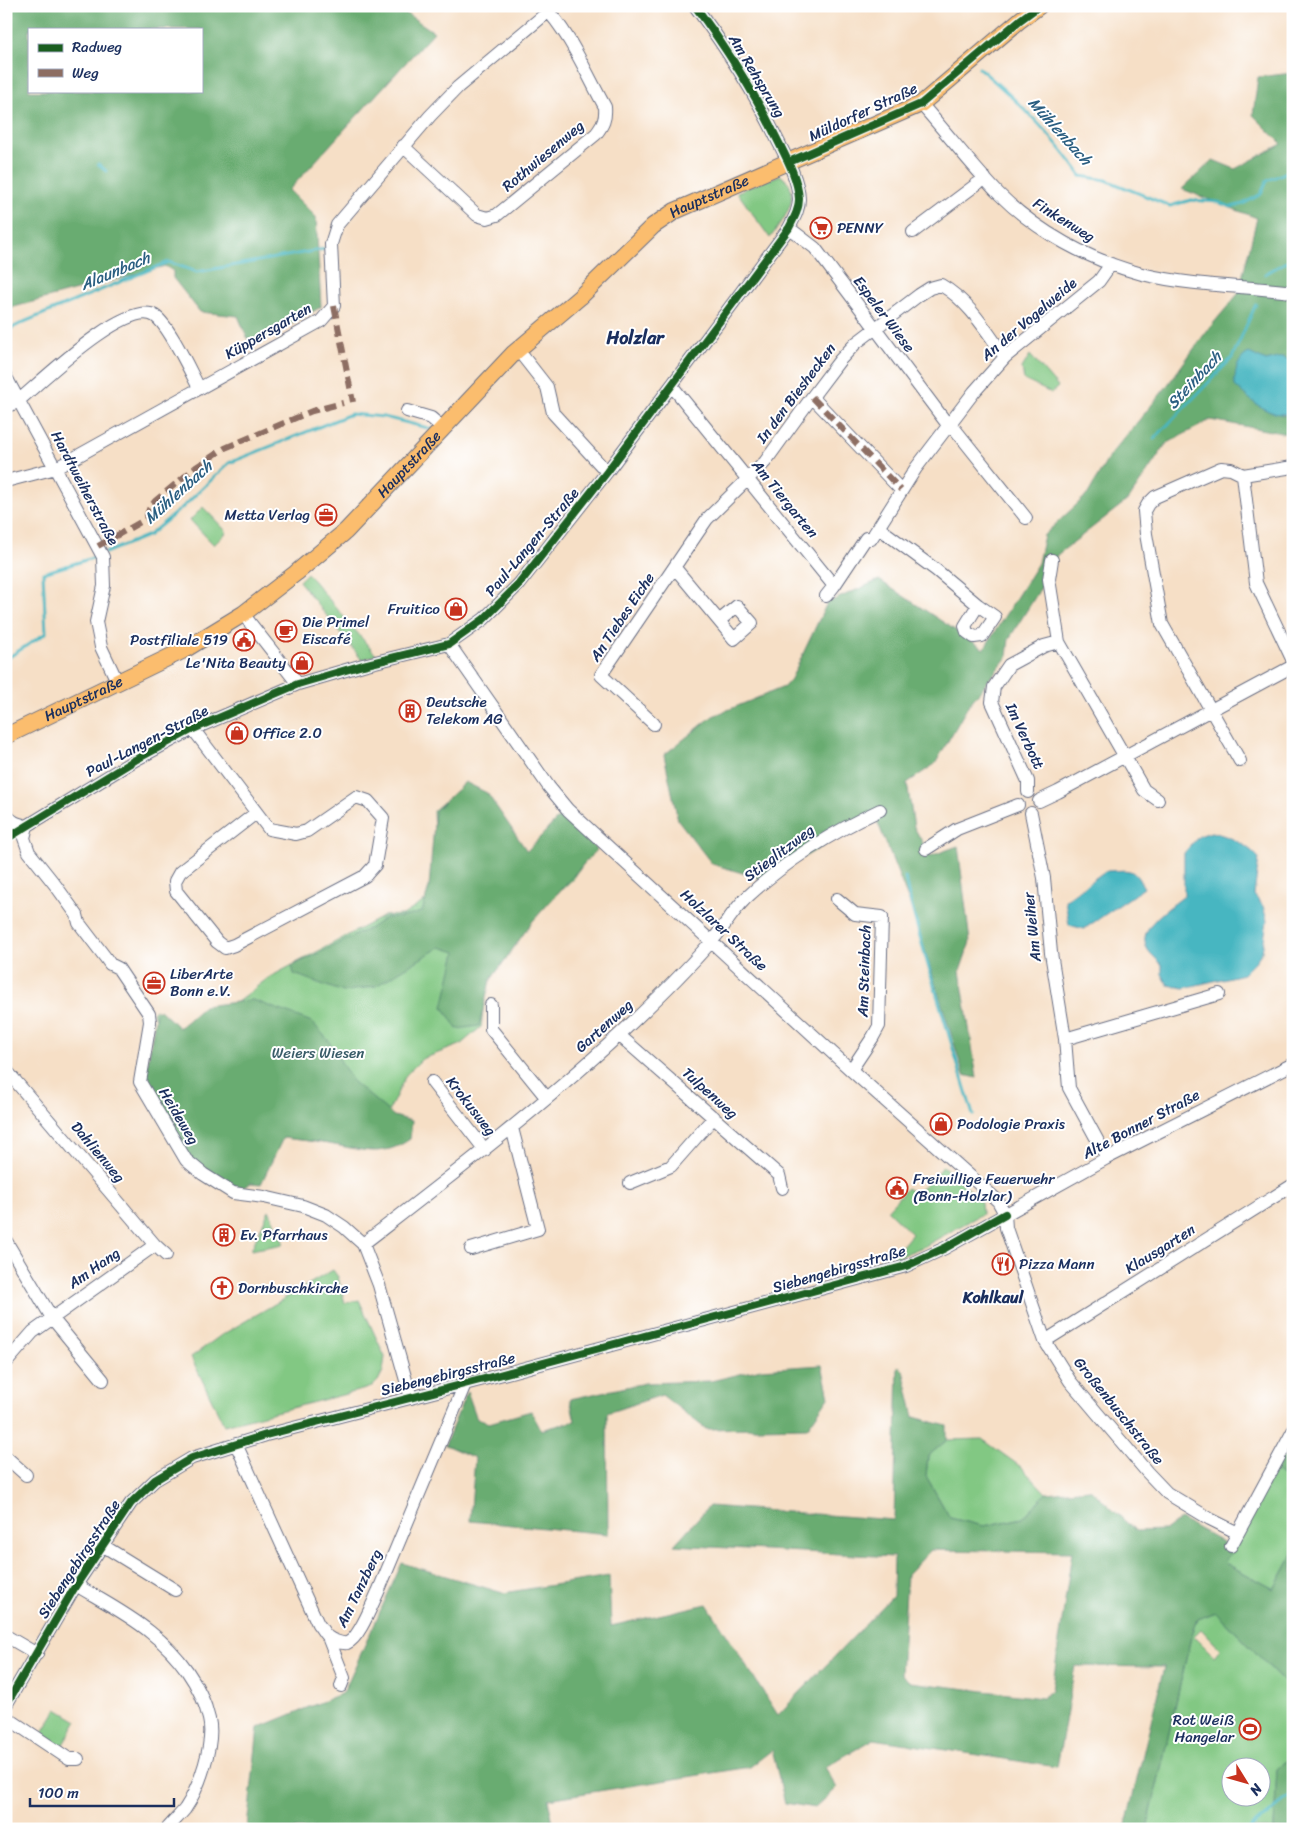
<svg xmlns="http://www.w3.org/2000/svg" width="1299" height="1835" viewBox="0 0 1299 1835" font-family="Sriracha,sans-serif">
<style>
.green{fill:#82c883;stroke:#4e7c70;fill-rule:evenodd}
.forest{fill:#69ac71;stroke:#426e68;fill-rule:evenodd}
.water{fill:#47b6c1;stroke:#317290}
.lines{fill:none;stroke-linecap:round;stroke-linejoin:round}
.stream{stroke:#47b6c1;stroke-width:3}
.minor-casing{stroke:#686d82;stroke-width:14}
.major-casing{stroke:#686d82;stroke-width:18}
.minor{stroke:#fff;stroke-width:12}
.major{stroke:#fbbd6e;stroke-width:16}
.quiet{stroke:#8d6e63;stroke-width:6;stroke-dasharray:12 6;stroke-linecap:butt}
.cycleway-casing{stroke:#fff;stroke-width:11}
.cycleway{stroke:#1b5e20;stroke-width:8}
.labels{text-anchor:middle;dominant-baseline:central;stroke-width:4;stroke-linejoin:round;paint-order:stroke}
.street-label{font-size:15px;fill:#1b2f5e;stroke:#fff}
.poi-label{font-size:15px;fill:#1b2f5e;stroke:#fff;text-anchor:start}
.park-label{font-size:15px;fill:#3a5d69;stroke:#fff}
.water-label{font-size:16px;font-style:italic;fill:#2a5e81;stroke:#fff}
.neighbourhood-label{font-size:16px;font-weight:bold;fill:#1b2f5e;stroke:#fff}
.quarter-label{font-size:18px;font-weight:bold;fill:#1b2f5e;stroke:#fff}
</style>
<rect width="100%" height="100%" fill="#fff"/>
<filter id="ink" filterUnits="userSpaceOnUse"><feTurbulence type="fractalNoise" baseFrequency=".02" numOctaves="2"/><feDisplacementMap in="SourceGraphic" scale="10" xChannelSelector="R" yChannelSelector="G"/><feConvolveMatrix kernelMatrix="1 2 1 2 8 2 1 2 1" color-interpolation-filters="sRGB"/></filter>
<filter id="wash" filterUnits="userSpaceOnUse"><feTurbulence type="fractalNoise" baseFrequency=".0096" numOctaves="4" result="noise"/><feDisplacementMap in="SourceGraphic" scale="20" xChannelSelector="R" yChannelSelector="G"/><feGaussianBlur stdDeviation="1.12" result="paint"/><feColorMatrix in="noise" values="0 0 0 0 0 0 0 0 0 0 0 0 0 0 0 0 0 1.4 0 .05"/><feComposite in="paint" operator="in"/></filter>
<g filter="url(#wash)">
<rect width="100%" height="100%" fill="#f6dfc6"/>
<!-- green -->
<path class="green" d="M780,175c26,17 3,46 -10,63l-33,-46z
M1030,355l28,32 -7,6 -27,-13 -2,-12z
M203,507l24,25 -13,13 -24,-25z
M307,573l69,82 -14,5 -63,-79z
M464,784l59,72 71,-8 -20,30 -69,65 -18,34 -6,50 -21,18 -38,14 -16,16 -36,75 -88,-13 -47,52 -83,-177 4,-3 18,22 34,-25 10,11 50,-39 116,-62 19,-1 34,-22 -4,-82z
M943,1166l27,24 11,12 1,12 -57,32 -35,14 22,-26 -25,-24 20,-22 9,6z
M269,1210l15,34 -33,6z
M333,1270l5,7 7,26 14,-3 26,57 -2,14 -5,10 -6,6 -10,3 -138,35 -33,-68 29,-21z
M982,1439l39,28 25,26 -23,25 -39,8 -34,-8 -24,-42 2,-20 19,-16z
M1274,1471l19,10v73l-19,35 -49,-26z
M1216,1612l77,79v63l-16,15 -3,58 1,2h-128l44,-192 7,-18zM1201,1629l19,20 -6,7 -20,-20zM1232,1768h30v30h-30z
M57,1709l20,12 -15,25 -20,-12z"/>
<!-- forest -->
<path class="forest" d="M6,6h389l39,26 -145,158 27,27 5,90 -70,39 -13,-30 -38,-4 -27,-34v-7l-8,-5 -151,41 -8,6zM29,29h172v62h-172z
M1293,73v289l-10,-5 -17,4 16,55 11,-3v22l-83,-15 -44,24 -37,55 -72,56 -15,31 -33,53 -2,18 -39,49 -33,58 -28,19 7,44 16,29 28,-10 12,96 -10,29 17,107 -13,-3 -52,-166 -36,-91 -3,-2 -107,64 -54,-16 -34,-44 -14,-65 49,-39 71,-29 7,-8 36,-76 52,-23 105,69 54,-86 6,-28 44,-41 22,-39 54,-65 42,-58 32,-38 19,-76 -75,-29 31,-29 22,9 47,-25 -29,-29 5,-38z
M465,782l22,11 40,58 34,-36 36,34 -65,73 -42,59 -11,45 -22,3 -14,-22 13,-55 -16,-5 -64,39 -33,6 -49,-18 -2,-8 78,-38 15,-10 18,-1 19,-5 7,-25 6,-76z
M253,1000l59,22 16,18 25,42 41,34 18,5 -2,18c-28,20 -50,10 -81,5 -15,-3 -31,-4 -46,-6l-22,46 -10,-1 -11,6 -28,-11 -19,-15 -48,-83 11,-67 3,-4 20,19 25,-22z
M822,1365l7,32 -21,30 -102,2 -44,-34 -55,18 1,121 -138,-13 5,-63 -30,-13 22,-54 10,28 12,4 42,-12 10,19 34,-9 -5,-22 75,-16 66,-2 50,-12z
M898,1366l5,4 11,47 33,9v14l-19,16 -2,20 24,42 34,8 39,-8 23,-25 44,-4 46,42 30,-1 14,-11 53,29 -8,15 49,26 19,-35v137l-77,-79 -18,7 -7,18 -44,192h-22l39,-162 -89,-1 -18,101 -183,-28 -49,28 12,21 -22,20 -30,-5 -13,-53 -22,17 -202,32 6,30h-309l2,-2 11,-99 85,-35 59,-130 101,30 106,-17 2,50 96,-22 71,111 115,-119 1,-39 -220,-12 35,-39 185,14zM931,1550l141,2 -20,138 -10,8 -132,-16 -9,-8 6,-99z
M1293,1440v41l-19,-10z
M1293,1754v75h-18l-1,-2 3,-58z"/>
<!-- water -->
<path class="water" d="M1249,353l17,8 17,-4 10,5v51c-24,6 -41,-12 -58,-27 -1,-11 2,-28 14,-33z
M1211,832c19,4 35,12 48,26l-5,37 9,11 4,15 -5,31 -7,10 -12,12 -59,14 -16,-3 -6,-11v-9c-4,-5 -10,-9 -14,-15 -14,-22 22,-42 36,-54v-43l15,-17z
M1105,871c24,0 27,-6 39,17l-60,41 -15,-4 -4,-25z"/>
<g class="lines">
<!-- stream -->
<path class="stream" d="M979,68c38,32 74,67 102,108l25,4 64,26 21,-6 27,2 13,5 12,-3 18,-10 6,-13 26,-12
M98,164l8,7
M1265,274l28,-16
M6,331l18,-9 144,-60 29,10 128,-23
M1154,439l78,-81 24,-54
M105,553l44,-18 35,-29 45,-43 122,-49 33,3 48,12
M6,659l40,-26 -3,-60 56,-17
M905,877l3,16 19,69 46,153
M1250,1829l43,-36"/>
</g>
</g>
<g filter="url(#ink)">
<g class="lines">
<!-- minor casing -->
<g class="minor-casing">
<path id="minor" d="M921,104c26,29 50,61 77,89 39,39 91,67 144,81 49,12 101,12 151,18
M403,146l74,69 10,3 10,-3 99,-81c7,-9 10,-15 9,-27 -17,-30 -37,-78 -62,-101
M789,228l26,20 133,177
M913,232l72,-54
M518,350l29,37 6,26 54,59
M6,377l97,180 1,29 -8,36 5,25 16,34
M672,386l162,200
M812,397l89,93
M6,406l7,-2 6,-4c22,-18 108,-102 136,-84 14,9 35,55 44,72
M407,411l24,7 12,10
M950,423l76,95
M1243,475l50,-8
M6,481l50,-13 265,-147 13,-15 -3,-62 6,-19 93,-109 28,-29 97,-81
M879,528l57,42 42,35
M1052,560l-3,19 10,63 85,148 14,10
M675,568l59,71 18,-16 -15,-17 -18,15
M826,596l8,-10 32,-48 5,1 45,-71 58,-76 31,-35 94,-76 12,-17
M978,605l17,12 -13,19 -8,1 -7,-5 -2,-6z
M243,614l55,70
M449,644l100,143 19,23 283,260 147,131 7,13 1,14 39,113 25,40 77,91 20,21 43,26 28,14
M654,724l-53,-49 106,-156 58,-57 47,-65 28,-37 16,-17 63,-48 11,-7 11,-3c28,16 46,47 64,72
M193,729l76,100 27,5 11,-3 49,-34 12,4 15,17 -8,47 -10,11 -131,69 -9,3 -8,-6 -41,-51 -1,-10 5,-9 76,-59
M1240,761l-78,-137 -16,-90 -2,-23 4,-7 7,-7 66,-29 10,1 12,6 13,108 37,78
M1028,792v-11l-36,-79 2,-15 15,-22 35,-19 15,-4
M1039,801l19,-9 235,-126
M1031,813l13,65 7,75 14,86 4,49 38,70
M6,814c5,8 12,10 21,12
M27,826l108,-66 58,-31 105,-45 65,-19 86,-21 35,-25 35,-35 88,-112 182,-244c5,-10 10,-18 10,-29 -1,-20 -12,-40 -21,-58 -23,-48 -51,-92 -83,-135
M27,826l-3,12 5,14 27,34 21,29 2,8 26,34 5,7 8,4 31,46 1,8 -10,60 46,78 17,14 30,19 31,4 39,9 23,9 18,12 19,17 16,41 32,113
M926,849l31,-20 61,-24
M837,899l18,15 27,3 -3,109 -6,11 -22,33
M491,1005v24l55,68
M619,1035l160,140 3,13
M1065,1039l154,-45
M6,1070l149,175 11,10
M432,1082l53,68
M630,1183l41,-17 43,-49
M6,1241l46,77 51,62
M363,1244c88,-68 176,-135 257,-210 31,-29 62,-59 90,-91 13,-14 22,-31 35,-44 40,-38 86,-66 135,-89
M471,1249l67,-20 -26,-101
M1045,1341l248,-156
M6,1363l27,-31 122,-87
M236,1444l82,180c3,3 6,10 10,13 4,3 14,7 19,6 12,-4 25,-39 31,-51l87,-208
M6,1457l20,18
M102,1545l73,45
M1231,1546l62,-115
M76,1585c25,15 52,29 74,47 28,22 51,52 59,87 6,24 -10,69 -24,90 -6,7 -12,13 -18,20
M6,1636l31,18
M328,1637l16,41 -3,8
M6,1705l70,-120 55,-82 24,-23 37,-22 74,-23 218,-56 422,-113 39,-18 162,-90 186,-94
M6,1717l63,42h9"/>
</g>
<!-- major casing -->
<g class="major-casing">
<g id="major">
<path id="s1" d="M6,736l178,-86 59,-36 53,-41 50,-42 168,-178 66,-56 73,-71 22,-15 246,-107 99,-84 19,-14"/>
</g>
</g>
<!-- minor -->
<use href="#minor" class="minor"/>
<!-- major -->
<use href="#major" class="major"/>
<!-- quiet -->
<path class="quiet" d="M334,306l19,96
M812,397l89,93
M98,546l48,-27 3,-10 6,-8 41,-34 29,-19 87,-37 31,-8"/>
<!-- cycleway casing -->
<g class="cycleway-casing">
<path id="cycleway" d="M789,162l132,-58 99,-84 19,-14
M6,839l129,-79 58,-31 105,-45 65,-19 86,-21 35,-25 35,-35 88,-112 182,-244c5,-10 10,-18 10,-29 -1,-20 -12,-40 -21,-58 -23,-48 -51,-92 -83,-135
M6,1705l70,-120 55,-82 24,-23 37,-22 74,-23 218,-56 422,-113 39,-18 60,-34"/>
</g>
<!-- cycleway -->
<use href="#cycleway" class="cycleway"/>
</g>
</g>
<!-- icons -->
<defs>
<g id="supermarket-ring" transform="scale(1.125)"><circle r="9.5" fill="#fff" stroke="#c8321e" stroke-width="1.5"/><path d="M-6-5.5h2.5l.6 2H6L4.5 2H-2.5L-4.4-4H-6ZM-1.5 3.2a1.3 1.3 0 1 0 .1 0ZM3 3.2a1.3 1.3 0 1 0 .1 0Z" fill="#c8321e"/></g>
<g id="office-ring" transform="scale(1.125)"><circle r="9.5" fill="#fff" stroke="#c8321e" stroke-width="1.5"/><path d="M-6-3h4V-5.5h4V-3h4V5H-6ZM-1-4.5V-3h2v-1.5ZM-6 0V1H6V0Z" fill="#c8321e"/></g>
<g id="shop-ring" transform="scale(1.125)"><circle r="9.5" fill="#fff" stroke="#c8321e" stroke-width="1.5"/><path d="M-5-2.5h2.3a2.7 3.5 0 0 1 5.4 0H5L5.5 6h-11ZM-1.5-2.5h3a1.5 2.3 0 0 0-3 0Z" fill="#c8321e"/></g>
<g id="cafe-ring" transform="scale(1.125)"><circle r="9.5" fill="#fff" stroke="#c8321e" stroke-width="1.5"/><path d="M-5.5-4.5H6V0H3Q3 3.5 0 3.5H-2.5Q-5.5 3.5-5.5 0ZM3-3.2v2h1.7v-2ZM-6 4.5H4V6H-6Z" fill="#c8321e"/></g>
<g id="civic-ring" transform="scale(1.125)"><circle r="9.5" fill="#fff" stroke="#c8321e" stroke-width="1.5"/><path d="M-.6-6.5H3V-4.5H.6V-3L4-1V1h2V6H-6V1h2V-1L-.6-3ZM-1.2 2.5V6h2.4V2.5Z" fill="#c8321e"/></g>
<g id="building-ring" transform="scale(1.125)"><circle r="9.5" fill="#fff" stroke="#c8321e" stroke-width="1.5"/><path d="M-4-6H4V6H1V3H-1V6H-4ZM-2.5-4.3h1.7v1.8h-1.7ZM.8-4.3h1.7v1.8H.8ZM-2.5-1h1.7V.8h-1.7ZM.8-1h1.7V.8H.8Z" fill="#c8321e"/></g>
<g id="restaurant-ring" transform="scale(1.125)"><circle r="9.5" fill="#fff" stroke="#c8321e" stroke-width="1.5"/><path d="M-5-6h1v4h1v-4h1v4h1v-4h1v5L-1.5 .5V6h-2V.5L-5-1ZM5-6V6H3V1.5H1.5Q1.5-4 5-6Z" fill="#c8321e"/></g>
<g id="church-ring" transform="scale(1.125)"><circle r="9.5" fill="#fff" stroke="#c8321e" stroke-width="1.5"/><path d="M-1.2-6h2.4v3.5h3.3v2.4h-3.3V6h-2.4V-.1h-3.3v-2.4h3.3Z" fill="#c8321e"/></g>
<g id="stadium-ring" transform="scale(1.125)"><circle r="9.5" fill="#fff" stroke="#c8321e" stroke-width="1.5"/><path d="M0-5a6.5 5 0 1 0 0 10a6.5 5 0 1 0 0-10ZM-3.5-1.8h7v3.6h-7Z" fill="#c8321e"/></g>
</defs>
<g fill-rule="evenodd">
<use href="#supermarket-ring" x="821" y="228"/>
<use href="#office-ring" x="326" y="515"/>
<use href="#shop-ring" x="456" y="609"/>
<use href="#cafe-ring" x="286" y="631"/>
<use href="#civic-ring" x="244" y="640"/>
<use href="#shop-ring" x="302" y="663"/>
<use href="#building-ring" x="410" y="711"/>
<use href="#shop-ring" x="237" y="733"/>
<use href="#office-ring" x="154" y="983"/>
<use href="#shop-ring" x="941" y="1124"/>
<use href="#civic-ring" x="897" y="1188"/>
<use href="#building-ring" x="224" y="1235"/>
<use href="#restaurant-ring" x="1003" y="1264"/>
<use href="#church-ring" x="222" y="1288"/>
<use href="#stadium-ring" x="1250" y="1729"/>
</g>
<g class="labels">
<!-- street labels -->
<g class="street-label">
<text transform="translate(757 76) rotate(59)">Am Rehsprung</text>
<text transform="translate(863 112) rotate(-25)">Müldorfer Straße</text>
<text transform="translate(543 156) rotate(-40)">Rothwiesenweg</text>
<text stroke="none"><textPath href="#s1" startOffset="896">Hauptstraße</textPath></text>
<text transform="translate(1064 220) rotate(32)">Finkenweg</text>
<text transform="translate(884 314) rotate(53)">Espeler Wiese</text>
<text transform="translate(1029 319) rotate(-40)">An der Vogelweide</text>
<text transform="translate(268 331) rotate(-30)">Küppersgarten</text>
<text transform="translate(796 393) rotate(-53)">In den Bieshecken</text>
<text stroke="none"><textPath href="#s1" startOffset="491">Hauptstraße</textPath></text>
<text transform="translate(85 488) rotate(62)">Hardtweiherstraße</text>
<text transform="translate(785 499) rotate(51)">Am Tiergarten</text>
<text transform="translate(532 542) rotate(-50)">Paul-Langen-Straße</text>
<text transform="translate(622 617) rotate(-56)">An Tiebes Eiche</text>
<text stroke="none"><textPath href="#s1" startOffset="86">Hauptstraße</textPath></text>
<text transform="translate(1025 736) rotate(65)">Im Verbott</text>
<text transform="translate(147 741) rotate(-28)">Paul-Langen-Straße</text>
<text transform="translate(779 853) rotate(-37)">Stieglitzweg</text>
<text transform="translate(1032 927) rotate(-96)">Am Weiher</text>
<text transform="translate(724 930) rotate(43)">Holzlarer Straße</text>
<text transform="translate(864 971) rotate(-88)">Am Steinbach</text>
<text transform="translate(604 1026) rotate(-42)">Gartenweg</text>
<text transform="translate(710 1093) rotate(42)">Tulpenweg</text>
<text transform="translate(471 1106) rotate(52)">Krokusweg</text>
<text transform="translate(179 1116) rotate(59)">Heideweg</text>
<text transform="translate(1141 1124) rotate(-28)">Alte Bonner Straße</text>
<text transform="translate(98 1152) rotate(50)">Dahlienweg</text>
<text transform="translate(1160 1249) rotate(-32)">Klausgarten</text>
<text transform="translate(94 1268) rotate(-35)">Am Hang</text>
<text transform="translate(839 1269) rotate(-16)">Siebengebirgsstraße</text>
<text transform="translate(448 1374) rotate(-14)">Siebengebirgsstraße</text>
<text transform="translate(1119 1411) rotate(51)">Großenbuschstraße</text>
<text transform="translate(79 1559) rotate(-57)">Siebengebirgsstraße</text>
<text transform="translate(359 1588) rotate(-64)">Am Tanzberg</text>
</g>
<!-- poi labels -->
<g class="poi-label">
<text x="837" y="228">PENNY</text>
<text x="310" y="515" text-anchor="end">Metta Verlag</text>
<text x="440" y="609" text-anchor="end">Fruitico</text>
<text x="302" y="622">Die Primel<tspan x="302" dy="17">Eiscafé</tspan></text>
<text x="228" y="640" text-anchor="end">Postfiliale 519</text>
<text x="286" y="663" text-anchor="end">Le'Nita Beauty</text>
<text x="426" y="702">Deutsche<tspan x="426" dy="17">Telekom AG</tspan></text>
<text x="253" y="733">Office 2.0</text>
<text x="170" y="974">LiberArte<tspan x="170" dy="17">Bonn e.V.</tspan></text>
<text x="957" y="1124">Podologie Praxis</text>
<text x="913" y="1179">Freiwillige Feuerwehr<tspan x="913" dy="17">(Bonn-Holzlar)</tspan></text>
<text x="240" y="1235">Ev. Pfarrhaus</text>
<text x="1019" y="1264">Pizza Mann</text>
<text x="238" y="1288">Dornbuschkirche</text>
<text x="1234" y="1720" text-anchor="end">Rot Weiß<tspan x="1234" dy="17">Hangelar</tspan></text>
</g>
<!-- park labels -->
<g class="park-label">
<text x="318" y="1053">Weiers Wiesen</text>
</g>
<!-- water labels -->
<g class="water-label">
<text transform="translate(1060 131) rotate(48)">Mühlenbach</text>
<text transform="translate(115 271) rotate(-23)">Alaunbach</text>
<text transform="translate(1194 380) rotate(-47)">Steinbach</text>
<text transform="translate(178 492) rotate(-42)">Mühlenbach</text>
</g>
<!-- neighbourhood labels -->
<g class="neighbourhood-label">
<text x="993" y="1297">Kohlkaul</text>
</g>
<!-- quarter labels -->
<g class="quarter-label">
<text x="635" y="338">Holzlar</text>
</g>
</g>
<!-- margin -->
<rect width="1299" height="1835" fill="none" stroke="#fff" stroke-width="25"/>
<!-- legend -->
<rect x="28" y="28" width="175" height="65" fill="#ffffff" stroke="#a4acbf"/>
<rect x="38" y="44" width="25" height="8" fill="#1b5e20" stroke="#a4acbf"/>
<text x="72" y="52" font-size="15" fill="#1b2f5e">Radweg</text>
<rect x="38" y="69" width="25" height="8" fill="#8d6e63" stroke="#a4acbf"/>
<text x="72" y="78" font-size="15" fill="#1b2f5e">Weg</text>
<!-- north arrow -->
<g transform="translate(1246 1782) rotate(127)"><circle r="24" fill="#ffffff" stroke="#a4acbf"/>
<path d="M0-4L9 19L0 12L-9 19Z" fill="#c8321e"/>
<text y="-8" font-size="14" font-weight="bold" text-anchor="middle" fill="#1b2f5e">N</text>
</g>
<!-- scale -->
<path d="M30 1798v8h144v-8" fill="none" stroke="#1b2f5e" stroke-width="2.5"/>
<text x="38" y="1798" font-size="15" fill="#1b2f5e" stroke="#ffffff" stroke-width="4" paint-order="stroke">100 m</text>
</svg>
